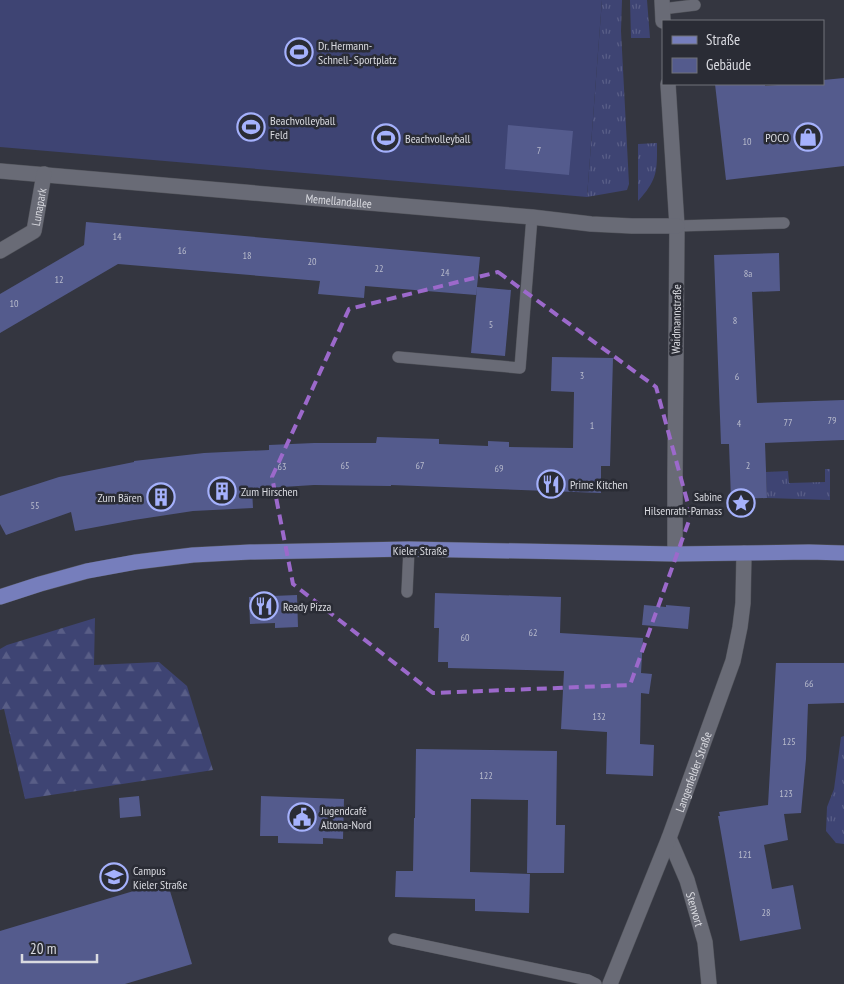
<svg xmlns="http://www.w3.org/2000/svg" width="844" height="984" viewBox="0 0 844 984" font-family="'PT Sans Narrow',sans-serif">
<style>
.grass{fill:url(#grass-tufts)}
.forest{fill:url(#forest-firs)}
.garden{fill:#3e4473}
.building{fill:#545b8d}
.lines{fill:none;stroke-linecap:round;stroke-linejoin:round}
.service-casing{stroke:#51535a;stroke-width:12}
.minor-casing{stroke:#51535a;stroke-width:16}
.primary-casing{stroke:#51535a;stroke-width:16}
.service{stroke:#696b76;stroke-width:11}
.minor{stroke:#696b76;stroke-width:15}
.primary{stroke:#767ebc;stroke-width:15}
.marked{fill:none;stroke:#9c69cb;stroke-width:4;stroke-dasharray:10 6;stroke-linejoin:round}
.labels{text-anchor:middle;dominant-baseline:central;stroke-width:5;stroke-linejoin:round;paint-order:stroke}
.number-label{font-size:10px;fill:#b8bbcc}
.poi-label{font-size:12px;fill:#dadbe1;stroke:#2a2c35;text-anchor:start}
.street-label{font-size:12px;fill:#dadbe1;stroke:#2a2c35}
</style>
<defs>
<pattern id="grass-tufts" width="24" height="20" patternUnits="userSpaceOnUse" patternTransform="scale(1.25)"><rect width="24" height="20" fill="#3e4473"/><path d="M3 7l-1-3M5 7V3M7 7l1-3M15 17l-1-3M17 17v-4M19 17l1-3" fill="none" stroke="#595e87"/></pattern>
<pattern id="forest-firs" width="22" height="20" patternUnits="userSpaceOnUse" patternTransform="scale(1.25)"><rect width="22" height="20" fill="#3e4473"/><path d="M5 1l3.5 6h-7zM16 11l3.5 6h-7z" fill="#595e87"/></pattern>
</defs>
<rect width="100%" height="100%" fill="#343640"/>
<!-- grass -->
<path class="grass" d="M602,0h20l-1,31 8,153 -2,6 -40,7z
M630,0h17l3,38h-19z
M657,143c0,28 1,36 -19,58v-57z
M825,469h5v31l-63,-2 -1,-26 22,-1 1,12 36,-1z
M844,736v108l-8,-1 -10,-12 1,-24 7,-18 7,-52z"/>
<!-- forest -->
<path class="forest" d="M95,618l-1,47 65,-3 28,24 26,84 -188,29 -21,-90 -4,1v-61l7,-4z"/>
<!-- garden -->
<path class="garden" d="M0,0h602l-15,197 -587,-50z"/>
<!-- building -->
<path class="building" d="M844,78v88l-118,14 -11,-96h50v2l26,-2h32v-4z
M508,125l65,6 -4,44 -64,-6z
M86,222l394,35 -3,30 34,3 -6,66 -34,-3 6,-66 -1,8 -111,-9 -1,12 -46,-4 2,-13 -202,-17 -118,69v-39l84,-49z
M779,253l1,38 -28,1 5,111 87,-3v40l-79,3 2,55 -36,1 -2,-55h-8l-7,-189z
M552,357l61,1 -3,108h-9v27l-210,-8v1l-77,-1 -62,4 1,19 -60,3 -59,9 -59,11 -4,-19 -65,23 -6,-11v-28l59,-19 75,-15v-1l70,-8 65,-3v-5l45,-2h62l1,-6 62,2v5l49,2v-5l21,1v5l64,1 1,-56 -23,-1z
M435,593l126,4 -1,36 83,5 -2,35 11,1 -3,20 -8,-1 -1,51 14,1 -1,31 -47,-2 1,-42 -46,-3 3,-58 -116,-3v-6h-10l1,-34h-5z
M297,595l1,32 -23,1v-5l-25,1 -1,-27z
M644,605l22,2v-2l24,2 -2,22 -46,-4z
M776,663h68v40l-36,1 -2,55 -5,54 -17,1 4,26 -24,5 8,44 21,-4 8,44 -61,12 -22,-125h2l-1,-4 49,-7z
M416,749l141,2 -1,74h9l-1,48h-37l1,-73 -57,-1 -1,73 60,2 -1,39 -54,-2v-12l-80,-2 1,-26h17l1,-53h1z
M139,796l2,20 -21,2 -1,-20z
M261,796l83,3 -1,40 -20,-1v6l-45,-1v-7h-18z
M167,881l25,83 -67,20h-125v-53z"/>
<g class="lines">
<!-- service casing -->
<g class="service-casing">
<path id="service" d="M662,9l33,-4
M677,226l107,-3
M398,357l122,11 12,-151
M407,592l2,-43
M394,939l194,41 8,4"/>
</g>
<!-- minor casing -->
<g class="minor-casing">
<g id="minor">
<path d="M662,0l1,21"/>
<path d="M668,84l9,142 -2,251v77"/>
<path id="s1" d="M0,171l532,46 59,7 41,2h45"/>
<path id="s2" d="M0,251l34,-20 10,-57"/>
<path id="s3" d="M669,838l18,42 18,62 4,42"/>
<path id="s4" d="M610,984l59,-146 64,-177 7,-34 3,-24 1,-50"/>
</g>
</g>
<!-- primary casing -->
<g class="primary-casing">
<path id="primary" d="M0,597l40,-13 47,-13 49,-9 57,-7 57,-3 159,-3 266,5 134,-2 35,1"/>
</g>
<!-- service -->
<use href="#service" class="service"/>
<!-- minor -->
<use href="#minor" class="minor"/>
<!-- primary -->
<use href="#primary" class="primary"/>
</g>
<!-- marked area -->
<path class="marked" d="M498,272l158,115 35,128 -61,170 -197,8 -140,-109 -21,-107 77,-168z"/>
<!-- icons -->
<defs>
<g id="stadium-ring" transform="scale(1.4375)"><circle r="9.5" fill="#2a2c35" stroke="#a5b1fc" stroke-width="1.5"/><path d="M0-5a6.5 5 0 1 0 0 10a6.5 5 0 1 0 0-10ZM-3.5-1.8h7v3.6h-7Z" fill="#a5b1fc"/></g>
<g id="shop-ring" transform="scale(1.4375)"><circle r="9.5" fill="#2a2c35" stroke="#a5b1fc" stroke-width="1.5"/><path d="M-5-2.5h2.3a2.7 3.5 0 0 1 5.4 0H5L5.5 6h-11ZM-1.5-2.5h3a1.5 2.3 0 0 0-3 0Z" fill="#a5b1fc"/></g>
<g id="restaurant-ring" transform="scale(1.4375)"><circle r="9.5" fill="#2a2c35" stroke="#a5b1fc" stroke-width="1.5"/><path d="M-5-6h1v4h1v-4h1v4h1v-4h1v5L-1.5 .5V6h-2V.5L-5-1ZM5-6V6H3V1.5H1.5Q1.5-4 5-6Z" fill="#a5b1fc"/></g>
<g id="building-ring" transform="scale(1.4375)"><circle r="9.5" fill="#2a2c35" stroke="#a5b1fc" stroke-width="1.5"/><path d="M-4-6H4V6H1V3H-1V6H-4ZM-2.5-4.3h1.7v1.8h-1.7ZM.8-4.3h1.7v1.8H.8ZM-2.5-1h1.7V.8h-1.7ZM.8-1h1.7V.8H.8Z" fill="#a5b1fc"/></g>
<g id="sight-ring" transform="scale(1.4375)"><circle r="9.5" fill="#2a2c35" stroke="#a5b1fc" stroke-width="1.5"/><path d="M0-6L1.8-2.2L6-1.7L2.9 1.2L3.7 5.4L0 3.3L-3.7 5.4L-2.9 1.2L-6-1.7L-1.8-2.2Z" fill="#a5b1fc"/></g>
<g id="civic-ring" transform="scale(1.4375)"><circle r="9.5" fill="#2a2c35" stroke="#a5b1fc" stroke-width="1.5"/><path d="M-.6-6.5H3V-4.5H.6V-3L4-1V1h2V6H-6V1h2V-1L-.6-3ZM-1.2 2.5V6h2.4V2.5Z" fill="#a5b1fc"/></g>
<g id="school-ring" transform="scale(1.4375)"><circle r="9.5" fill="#2a2c35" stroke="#a5b1fc" stroke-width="1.5"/><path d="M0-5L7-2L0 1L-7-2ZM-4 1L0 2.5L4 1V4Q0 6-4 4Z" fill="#a5b1fc"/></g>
</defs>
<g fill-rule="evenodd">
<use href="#stadium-ring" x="299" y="52"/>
<use href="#stadium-ring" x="251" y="127"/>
<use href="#shop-ring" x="808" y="137"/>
<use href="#stadium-ring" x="386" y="138"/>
<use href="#restaurant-ring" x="551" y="484"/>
<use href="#building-ring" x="222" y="491"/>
<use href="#building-ring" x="161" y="497"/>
<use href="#sight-ring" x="741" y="503"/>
<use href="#restaurant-ring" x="264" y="606"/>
<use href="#civic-ring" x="302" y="817"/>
<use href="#school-ring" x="114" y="877"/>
</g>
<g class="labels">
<!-- number labels -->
<g class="number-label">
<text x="747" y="141">10</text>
<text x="539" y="150">7</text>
<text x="117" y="236">14</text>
<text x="182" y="250">16</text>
<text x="247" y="255">18</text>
<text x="312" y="261">20</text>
<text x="379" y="268">22</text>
<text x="445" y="272">24</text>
<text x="748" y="273">8a</text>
<text x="59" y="279">12</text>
<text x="14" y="303">10</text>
<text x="735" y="320">8</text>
<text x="491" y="324">5</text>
<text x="582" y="375">3</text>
<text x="737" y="376">6</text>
<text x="832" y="420">79</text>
<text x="788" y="422">77</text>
<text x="739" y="423">4</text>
<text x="592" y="425">1</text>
<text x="345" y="465">65</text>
<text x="420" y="465">67</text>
<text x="748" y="465">2</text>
<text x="282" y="466">63</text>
<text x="499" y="468">69</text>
<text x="35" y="505">55</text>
<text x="533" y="632">62</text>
<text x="465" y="637">60</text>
<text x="809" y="683">66</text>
<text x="599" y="716">132</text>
<text x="789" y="741">125</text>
<text x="486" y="775">122</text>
<text x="786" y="793">123</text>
<text x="745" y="854">121</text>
<text x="766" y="912">28</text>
</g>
<!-- poi labels -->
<g class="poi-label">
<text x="318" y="45">Dr. Hermann-<tspan x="318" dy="14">Schnell- Sportplatz</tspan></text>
<text x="270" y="120">Beachvolleyball<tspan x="270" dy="14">Feld</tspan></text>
<text x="789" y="137" text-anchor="end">POCO</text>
<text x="405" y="138">Beachvolleyball</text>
<text x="570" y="484">Prime Kitchen</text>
<text x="241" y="491">Zum Hirschen</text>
<text x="722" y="496" text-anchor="end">Sabine<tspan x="722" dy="14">Hilsenrath-Parnass</tspan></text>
<text x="142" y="497" text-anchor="end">Zum Bären</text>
<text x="283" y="606">Ready Pizza</text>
<text x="321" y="810">Jugendcafé<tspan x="321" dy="14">Altona-Nord</tspan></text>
<text x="133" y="870">Campus<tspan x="133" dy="14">Kieler Straße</tspan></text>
</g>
<!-- street labels -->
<g class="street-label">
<text stroke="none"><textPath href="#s1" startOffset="340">Memellandallee</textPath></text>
<text stroke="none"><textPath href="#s2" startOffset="64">Lunapark</textPath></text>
<text transform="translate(676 319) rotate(-89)">Waidmannstraße</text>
<text x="420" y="550">Kieler Straße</text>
<text stroke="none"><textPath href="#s4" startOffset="228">Langenfelder Straße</textPath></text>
<text stroke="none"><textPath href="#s3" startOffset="76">Stenvort</textPath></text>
</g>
</g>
<!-- legend -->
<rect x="662" y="20" width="162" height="65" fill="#2a2c35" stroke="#70727a"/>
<rect x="672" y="36" width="25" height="8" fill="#767ebc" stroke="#70727a"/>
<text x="706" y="45" font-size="15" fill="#dadbe1">Straße</text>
<rect x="672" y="58" width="25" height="15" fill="#545b8d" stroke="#70727a"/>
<text x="706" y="70" font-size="15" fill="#dadbe1">Gebäude</text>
<!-- scale -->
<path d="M22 954v8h75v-8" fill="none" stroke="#dadbe1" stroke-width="2.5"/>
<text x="30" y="954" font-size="15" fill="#dadbe1" stroke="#2a2c35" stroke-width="4" paint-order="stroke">20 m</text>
</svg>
